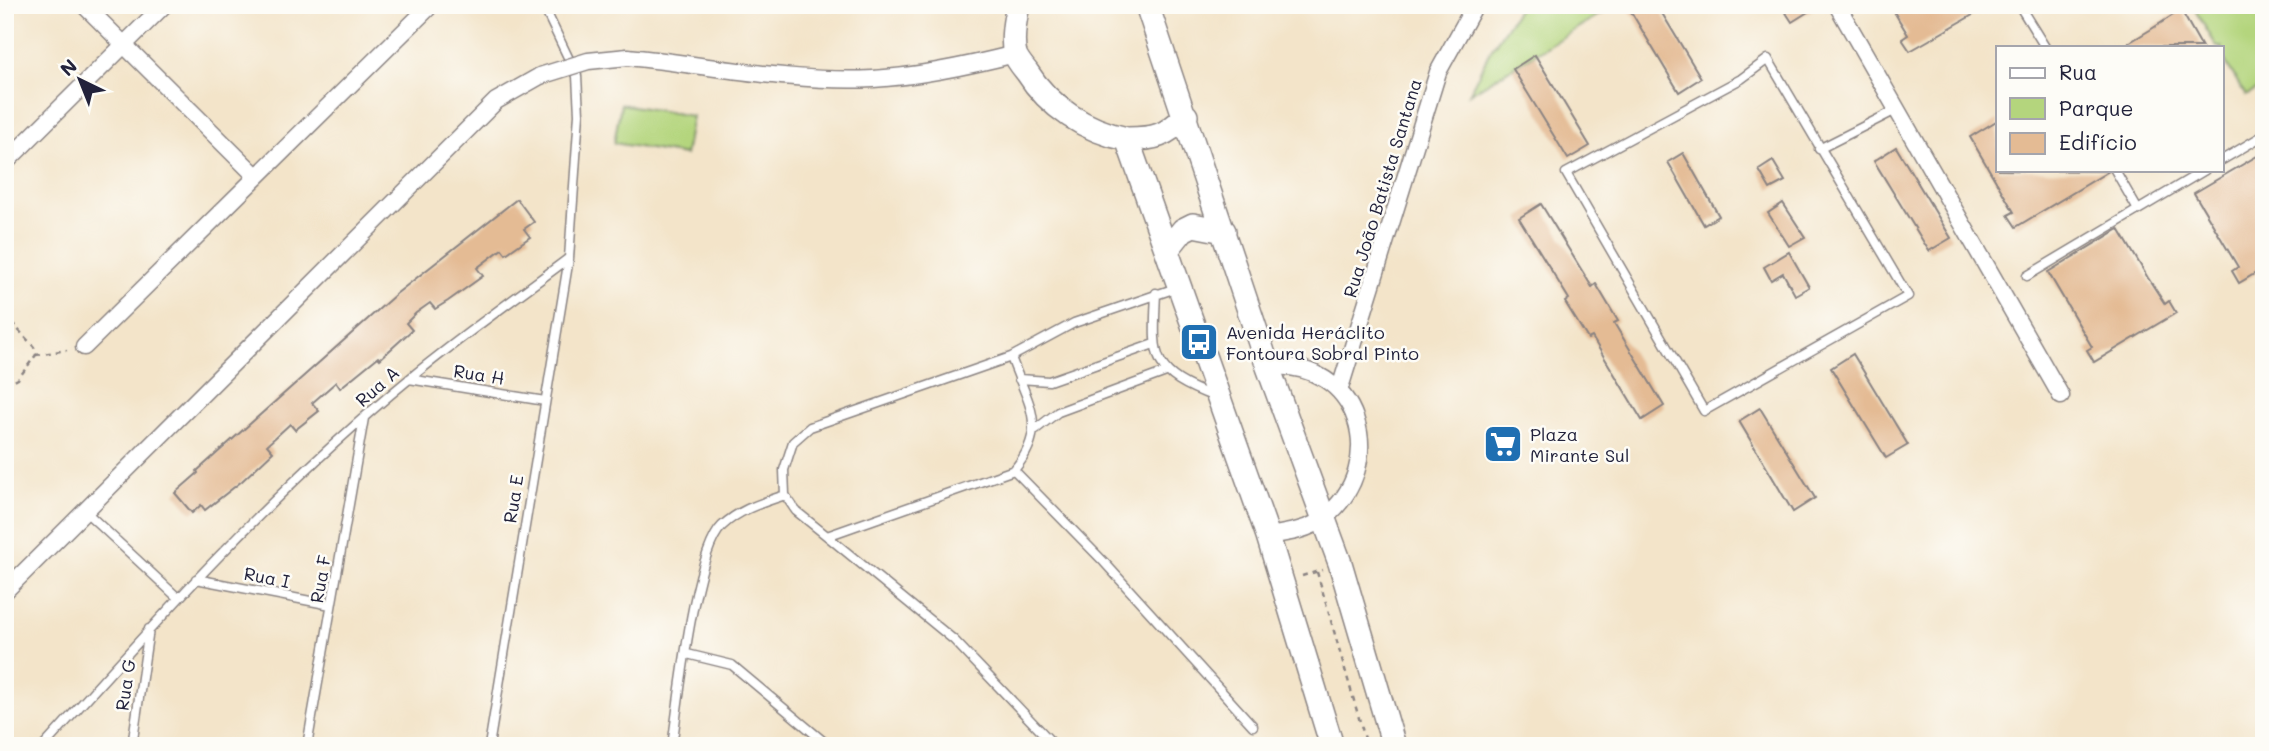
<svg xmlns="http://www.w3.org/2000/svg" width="2269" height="751" viewBox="0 0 2269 751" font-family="Mali,sans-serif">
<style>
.green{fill:#b4d57d;stroke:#6b7c5c;stroke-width:2}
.building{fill:#e4bb94}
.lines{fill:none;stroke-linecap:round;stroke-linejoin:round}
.lane-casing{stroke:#8a8382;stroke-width:11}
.street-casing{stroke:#8a8382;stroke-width:19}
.secondary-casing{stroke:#8a8382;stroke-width:26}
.path{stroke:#8a8382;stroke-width:2.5;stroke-dasharray:5 5;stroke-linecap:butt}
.lane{stroke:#fff;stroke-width:8}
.street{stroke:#fff;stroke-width:16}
.secondary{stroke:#fff;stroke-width:23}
.street-bridge-casing{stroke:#8a8382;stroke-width:19;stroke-linecap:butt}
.street-bridge{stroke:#fff;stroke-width:16}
.labels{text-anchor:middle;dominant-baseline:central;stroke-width:5;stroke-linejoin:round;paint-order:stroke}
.street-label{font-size:18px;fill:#22223b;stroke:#fdfcf7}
.poi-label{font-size:18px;fill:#22223b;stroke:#fdfcf7;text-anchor:start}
</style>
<rect width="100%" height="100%" fill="#fdfcf7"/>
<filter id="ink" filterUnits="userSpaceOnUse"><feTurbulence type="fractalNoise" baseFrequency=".0143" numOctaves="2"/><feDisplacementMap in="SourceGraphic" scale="14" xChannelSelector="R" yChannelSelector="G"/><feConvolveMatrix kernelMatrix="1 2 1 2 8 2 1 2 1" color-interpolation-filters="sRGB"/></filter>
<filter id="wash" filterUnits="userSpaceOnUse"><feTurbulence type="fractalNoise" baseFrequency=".00686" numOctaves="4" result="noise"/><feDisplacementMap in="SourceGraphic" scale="28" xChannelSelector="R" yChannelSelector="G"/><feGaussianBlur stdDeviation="1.57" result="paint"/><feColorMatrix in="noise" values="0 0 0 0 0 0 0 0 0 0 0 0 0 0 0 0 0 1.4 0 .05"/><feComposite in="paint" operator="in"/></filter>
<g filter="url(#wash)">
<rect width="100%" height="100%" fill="#f3e4c9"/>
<!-- green -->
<path class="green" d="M1521,5h94l-146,89 20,-41z
M2192,5h72v81l-18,10 -24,-40v-9h-5z
M621,104l71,12 -7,39 -71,-12z"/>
<g id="blocks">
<!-- building -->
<path class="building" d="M1627,5h30l44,73 -22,14z
M1781,5h38l-27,17z
M1901,5h89l-80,46 -8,-12 6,-4 -15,-25z
M2181,10l21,37h-80l28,-17z
M1535,55l55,91 -22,13 -55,-90z
M1998,120v50l111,1 -93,56 -8,-12 6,-3 -44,-75z
M1896,147l55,91 -22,13 -55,-90z
M2264,152v116l-25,15 -7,-12 6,-4 -44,-74z
M1683,153l36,63 -15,9 -36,-63z
M1773,161l12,20 -15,8 -11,-19z
M517,199l17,23 -10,7 6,8 -24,17 -4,-5 -25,19 6,8 -35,25 -13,8 -5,-6 -14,10 -10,10 6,7 -32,29 -2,-2 -38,31 -4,-6 -24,21 7,8 -24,19 -5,-6 -23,21 6,7 -31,29 -37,29 -4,-5 -9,8 -17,-20 23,-20 -1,-2 199,-177z
M1783,203l22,34 -16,9 -21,-33z
M1541,204l51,83 4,-3 22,37 -4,2 50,83 -22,14 -50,-83 -4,2 -23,-37 4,-3 -50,-81z
M2119,229l29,49 17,26 4,-3 7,12 -82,49 -7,-12 5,-3 -44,-75z
M1789,252l20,35 -14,8 -12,-22 -12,7 -7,-13z
M1853,354l55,91 -22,13 -55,-90z
M1760,408l55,90 -22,14 -54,-91z"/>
</g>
</g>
<g filter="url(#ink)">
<use href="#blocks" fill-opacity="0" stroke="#8a8382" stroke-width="2"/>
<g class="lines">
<!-- lane casing -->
<g class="lane-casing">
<path id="lane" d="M2019,5l26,42
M1768,59l140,237 -204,115 -138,-238 175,-94z
M1819,149l79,-40
M2222,160l42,-25
M2115,170l23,40
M2027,276l178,-106
M1156,293c-3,66 -6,79 59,104
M1011,357c16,46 39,70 3,113l-187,66 -31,-25 -11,-16 -1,-25 9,-28 17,-15 201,-70 63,-34 102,-35
M409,379l136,22
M1019,379l30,2 105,-37
M1036,429l22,-17 108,-40
M1014,470l90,92 149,164
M86,512l92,86
M827,536l127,104 101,106
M196,579l135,26
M687,654l45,11 97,81
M44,746c115,-128 231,-257 364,-366 52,-43 108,-82 161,-122
M132,746l17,-117
M307,746l57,-328
M489,746l80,-488 10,-144 -2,-38 -34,-71
M672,746c7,-45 22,-193 50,-220 18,-17 40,-23 63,-31"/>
</g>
<!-- street casing -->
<g class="street-casing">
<path id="street" d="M84,5l172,171
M1837,5l224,391
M628,57c81,8 164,26 245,22 49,-3 95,-13 142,-25
M5,163l159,-158
M84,347l344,-339
M1340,388l98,-316 37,-67
M1268,536c19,-3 41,-6 56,-18 67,-53 36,-160 -56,-151
M5,591l491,-490 44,-25"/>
</g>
<!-- secondary casing -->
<g class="secondary-casing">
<path id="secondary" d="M1018,5c-3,14 -7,34 -3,49 2,6 8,13 12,18 22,35 59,59 100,67l141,397 64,210
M1147,5l121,362 72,196 54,183
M1127,139c29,0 38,-3 59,-23
M1167,250l16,-20 10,-5 31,6"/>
</g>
<!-- path -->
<path class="path" d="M5,315l29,32 2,8 -18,24 -8,4 -5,-2
M36,355l31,-5
M5,424l5,-41
M1317,572l50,174
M1302,576l20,-6"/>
<!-- lane -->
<use href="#lane" class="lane"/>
<!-- street -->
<use href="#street" class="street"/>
<!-- secondary -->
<use href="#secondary" class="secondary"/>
<!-- street-bridge casing -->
<g class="street-bridge-casing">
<path id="street-bridge" d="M540,76l48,-15 40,-4"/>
</g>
<!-- street-bridge -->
<use href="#street-bridge" class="street-bridge"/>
</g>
</g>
<!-- icons -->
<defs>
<g id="bus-square" transform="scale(2.0125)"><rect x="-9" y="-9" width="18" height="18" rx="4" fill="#1f6fb2" stroke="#fdfcf7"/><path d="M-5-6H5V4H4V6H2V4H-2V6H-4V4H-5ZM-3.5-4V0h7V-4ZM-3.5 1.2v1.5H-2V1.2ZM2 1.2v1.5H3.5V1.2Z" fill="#fff"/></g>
<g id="supermarket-square" transform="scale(2.0125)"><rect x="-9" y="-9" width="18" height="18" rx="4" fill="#1f6fb2" stroke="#fdfcf7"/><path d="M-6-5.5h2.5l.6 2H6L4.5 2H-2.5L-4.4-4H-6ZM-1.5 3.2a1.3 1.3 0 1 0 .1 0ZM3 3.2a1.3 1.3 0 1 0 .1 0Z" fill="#fff"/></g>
</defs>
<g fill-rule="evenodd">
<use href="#bus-square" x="1199" y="342"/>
<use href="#supermarket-square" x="1503" y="444"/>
</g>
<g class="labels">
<!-- street labels -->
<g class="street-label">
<text transform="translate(1382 188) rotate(-73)">Rua João Batista Santana</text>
<text transform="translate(479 374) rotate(9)">Rua H</text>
<text transform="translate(377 386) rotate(-41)">Rua A</text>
<text transform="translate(513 499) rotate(-81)">Rua E</text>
<text transform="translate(267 577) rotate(11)">Rua I</text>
<text transform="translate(320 579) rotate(-80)">Rua F</text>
<text transform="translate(125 685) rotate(-82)">Rua G</text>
</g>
<!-- poi labels -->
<g class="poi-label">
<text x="1226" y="332">Avenida Heráclito<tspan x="1226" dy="21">Fontoura Sobral Pinto</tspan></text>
<text x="1530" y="434">Plaza<tspan x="1530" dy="21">Mirante Sul</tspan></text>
</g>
</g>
<!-- margin -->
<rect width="2269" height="751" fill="none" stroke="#fdfcf7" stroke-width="28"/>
<!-- legend -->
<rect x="1996" y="46" width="228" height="126" fill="#fdfcf7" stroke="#a5a5ac" stroke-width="2"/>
<rect x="2010" y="68" width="35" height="10" fill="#ffffff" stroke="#a5a5ac" stroke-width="2"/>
<text x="2059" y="80" font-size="21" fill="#22223b">Rua</text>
<rect x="2010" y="98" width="35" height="21" fill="#b4d57d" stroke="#a5a5ac" stroke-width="2"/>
<text x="2059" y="116" font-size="21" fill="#22223b">Parque</text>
<rect x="2010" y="133" width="35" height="21" fill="#e4bb94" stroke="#a5a5ac" stroke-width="2"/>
<text x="2059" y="150" font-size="21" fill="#22223b">Edifício</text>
<!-- north arrow -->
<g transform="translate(80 80) rotate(317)" stroke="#fdfcf7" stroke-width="5" paint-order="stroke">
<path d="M0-5L12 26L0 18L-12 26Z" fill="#22223b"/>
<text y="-10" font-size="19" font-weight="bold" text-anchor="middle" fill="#22223b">N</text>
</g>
</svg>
